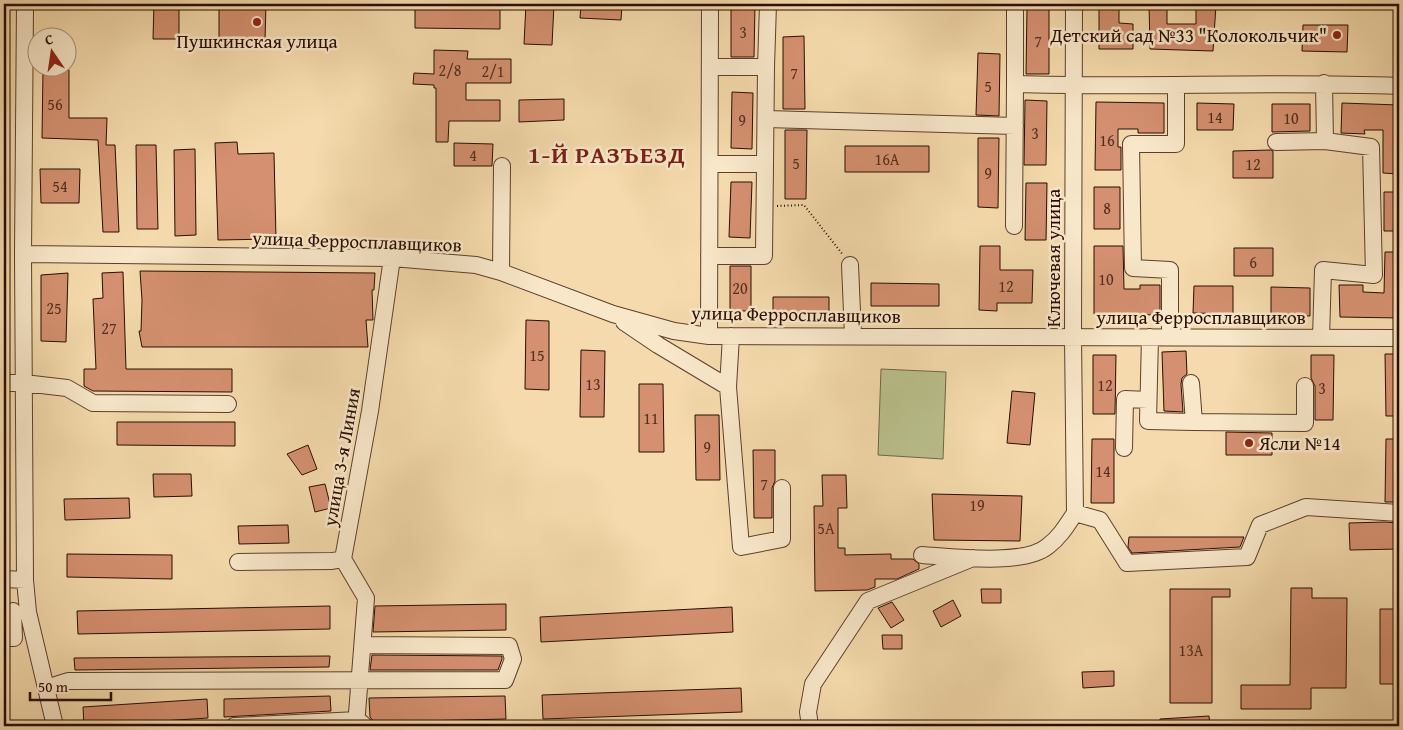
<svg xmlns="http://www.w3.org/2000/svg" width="1403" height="730" viewBox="0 0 1403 730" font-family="'Gentium Book Plus',serif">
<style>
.green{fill:#b9c08c;stroke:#716646}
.building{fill:#d49070;stroke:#290d01}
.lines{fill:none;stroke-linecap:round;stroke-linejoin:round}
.minor-casing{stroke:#5c402c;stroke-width:18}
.path{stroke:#290d01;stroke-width:2;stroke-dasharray:1 2.5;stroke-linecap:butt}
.minor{stroke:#f8e7c9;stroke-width:16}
.poi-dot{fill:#8f2418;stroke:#f8e7c9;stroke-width:2}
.labels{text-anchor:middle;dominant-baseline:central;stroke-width:5;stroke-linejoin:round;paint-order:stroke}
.number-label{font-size:16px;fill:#542e1d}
.poi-label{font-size:19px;fill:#290d01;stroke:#f8e7c9;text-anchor:end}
.street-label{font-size:19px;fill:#290d01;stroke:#f8e7c9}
.district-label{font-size:24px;font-weight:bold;letter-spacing:1px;fill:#7a1f14;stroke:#f8e7c9}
</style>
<rect width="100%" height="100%" fill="#f4daac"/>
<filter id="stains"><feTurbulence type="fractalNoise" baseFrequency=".004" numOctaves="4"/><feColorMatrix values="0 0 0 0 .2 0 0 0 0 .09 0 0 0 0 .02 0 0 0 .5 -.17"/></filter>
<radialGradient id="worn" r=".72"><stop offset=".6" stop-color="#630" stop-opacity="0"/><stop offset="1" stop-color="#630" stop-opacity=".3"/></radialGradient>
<!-- green -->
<path class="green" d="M881,369l65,3 -3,87 -65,-4z"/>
<!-- building -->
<path class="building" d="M154,4h25v35h-26z
M219,4h47l-1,36h-20l-1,3 -25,-1z
M526,4h28l-2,41 -28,-1z
M581,4h41l-1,16 -41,-2z
M731,4h24l-1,53h-23z
M1099,4h20v19l14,1v25h-34z
M1149,4h18v20h29v-20l20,1 -3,46 -63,-2z
M415,6h85v23l-85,-1z
M1027,8h22v66h-23z
M1303,25h45l-1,27 -45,-1z
M804,36l1,73h-22v-72z
M434,50l34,1 -1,8h44v24h-45v17h34v21h-51l-1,21h-12v-54h-2v-3l-21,-1 1,-11 20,1z
M978,53l22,1 -1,62 -23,-1z
M43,69l26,1v48h38l-1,27h9l4,87h-16l-5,-92 -56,-2z
M732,92l21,1 -1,56 -21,-1z
M564,99v21l-45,2v-22z
M1025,100l22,1 -1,64h-22z
M1096,102l68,1v30h-26v-4h-20v18h3v23h-26z
M1197,103l37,1 -1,26h-36z
M1342,103l57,2v69l-16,-1v-43h-19l1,4 -24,-1z
M1272,104h38v27l-38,1z
M785,130h22l-1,69h-21z
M978,138h21l-1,70 -20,-1z
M237,142l1,12 36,-1 2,86 -58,1 -3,-97z
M454,143l39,1 -1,22h-38z
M136,145h20l2,84h-21z
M845,146h84v26h-84z
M195,149l1,86 -21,1 -1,-86z
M1271,150l2,1v27h-40v-27z
M40,169h40l-1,34h-38z
M731,182h21l-2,56 -21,-1z
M1026,183h21l-1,57h-21z
M1094,187h26v42h-26z
M1384,192h15v39h-15z
M980,246h20v24h33l-1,33h-35v8l-18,-1z
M1094,246h29l1,43h16v-4h20v30l-66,-1z
M1234,248h39v28h-39z
M1385,252h14v66l-59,-1 -1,-32h24v7l21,1z
M730,266h21v45h-21z
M140,271l235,2 -1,17h-2l1,30h-7l2,27h-226l-3,-16h2l1,-31z
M123,272l3,97h106v23l-139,-1 -9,-5v-17h12l-3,-70 10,-1 -1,-25z
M68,273l-2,69 -25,-1v-66z
M871,283l68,1v22h-68z
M1194,286h39v28l-40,-1z
M1271,287l39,1v28l-39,-1z
M773,297h56v19l-56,-1z
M526,320l23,1v69l-24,-1z
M581,350l24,1 -1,66h-24z
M1186,351l1,23 -5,4 -1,6 2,28 -19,-1 -2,-59z
M1385,354h14v62h-13z
M1093,355h23l-1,59h-22z
M1311,355h23l-1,65h-18v-34l-4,-8z
M639,384h24l1,68h-25z
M1012,391l23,2 -5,52 -23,-2z
M695,415h24l1,65h-24z
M117,422h118v24l-118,-1z
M1226,432l46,1v22h-46z
M1092,439h22v64h-23z
M1386,439h13v63h-14z
M308,445l9,24 -15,6 -15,-21z
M753,450h22v31l-3,7v30h-18z
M153,474h38l1,22 -38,1z
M822,475h24l1,33h-9v40h7v7l46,-1v5h22l6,5v5l-22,10h-22v8l-8,3 -52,1 -1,-85h9z
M325,484l6,24 -16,4 -6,-25z
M932,494l90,2 -2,45 -86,-1z
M129,498l1,20 -65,2 -1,-21z
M1385,522l14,1v26l-49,1 -1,-27z
M288,525l1,18 -50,1 -1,-18z
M1129,537h115l-4,10 -108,6 -4,-6z
M67,554l105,1v24l-105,-2z
M1291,588h21v10h35l-1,90h-35v21h-70v-24h49z
M981,589h20v14h-19z
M1170,589h60v8h-18v106h-42z
M953,600l8,16 -20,11 -8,-16z
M892,602l12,18 -13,8 -13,-20z
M506,604v26l-133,2 2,-26z
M330,606v23l-252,5 -1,-23z
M732,607l1,25 -192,10 -1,-25z
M1380,609h19v75h-19z
M882,635h20v14h-19z
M372,655l130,1v3l-4,11h-128z
M330,656l-1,11 -254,3 -1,-12z
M1114,671v15l-31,2 -1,-16z
M741,688l1,24 -199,7 -1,-24z
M330,696l1,15 -107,6v-18z
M505,696l1,23 -132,3 -4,-5 -1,-19z
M207,699l1,19 -124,8 -1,-19z
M1209,716l1,10h-50v-7z"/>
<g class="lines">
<!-- minor casing -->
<g class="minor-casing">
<path id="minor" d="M25,4l-2,250 2,326 3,32 27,114
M1015,4v80
M1074,4l-1,333 2,176
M766,67l2,-63
M1324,83l1,58
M766,119l249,7
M1276,142l49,-1 46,6 3,128 -51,-5 -2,68
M710,164h55l1,-97h-56
M1014,226l1,-142c128,4 256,-3 384,2
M23,254l369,4 84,7 25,7 112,42 61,17 35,5 690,2
M709,256h55l1,-92
M850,265l3,71
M501,272l1,-106
M624,322l34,23 70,42
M709,336l1,-332
M731,336l-3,51 13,160 41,-8v-51
M1150,337l-2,84 46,1 -3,-39
M1170,337v-67l-37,-2 -2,-124h45v-59
M4,383h20l43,5 26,15 135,1
M1194,422l111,1v-37
M1124,448l1,-49 23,1
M1075,513l25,7 27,43 120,-6 13,-32 46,-18 93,6
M922,555c31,2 103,11 126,-9 12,-9 19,-21 27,-33
M343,559l23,39 -10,128
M238,562l94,-1 11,-2 27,-148 22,-153
M4,579l21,1
M4,638h10l-1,-27
M46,688l22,-7 437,-1 8,-21 -4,-13 -146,-1
M234,726l124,-6 7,6
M810,726l-2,-14 5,-28 55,-83 105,-43"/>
</g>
<!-- path -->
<path class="path" d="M777,206l27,-1 39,50"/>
<!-- minor -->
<use href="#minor" class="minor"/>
</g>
<!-- markers -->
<g class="poi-dot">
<circle cx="257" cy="22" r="5"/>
<circle cx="1337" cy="35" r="5"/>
<circle cx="1249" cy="443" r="5"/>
</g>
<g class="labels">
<!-- number labels -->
<g class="number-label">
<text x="743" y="32">3</text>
<text x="1038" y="41">7</text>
<text x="450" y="70">2/8</text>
<text x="493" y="71">2/1</text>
<text x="794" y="73">7</text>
<text x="988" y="86">5</text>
<text x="55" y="104">56</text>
<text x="1215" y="117">14</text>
<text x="1291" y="118">10</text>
<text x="742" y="120">9</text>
<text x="1035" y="133">3</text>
<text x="1107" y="140">16</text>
<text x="473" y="155">4</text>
<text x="887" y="159">16А</text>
<text x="796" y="163">5</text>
<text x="1253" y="164">12</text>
<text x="988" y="173">9</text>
<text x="60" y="186">54</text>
<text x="1107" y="208">8</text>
<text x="1253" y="262">6</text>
<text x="1106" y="279">10</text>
<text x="1006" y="286">12</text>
<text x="740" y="288">20</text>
<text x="54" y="308">25</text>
<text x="109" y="328">27</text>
<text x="537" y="355">15</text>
<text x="593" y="384">13</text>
<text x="1105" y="385">12</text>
<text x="1322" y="388">3</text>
<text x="651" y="418">11</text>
<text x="707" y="447">9</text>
<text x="1103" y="471">14</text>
<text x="764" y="484">7</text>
<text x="977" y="505">19</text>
<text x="826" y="528">5А</text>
<text x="1191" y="650">13А</text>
</g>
<!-- poi labels -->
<g class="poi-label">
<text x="1327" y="35">Детский сад №33 "Колокольчик"</text>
<text x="257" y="41" text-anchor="middle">Пушкинская улица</text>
<text x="1259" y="443" text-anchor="start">Ясли №14</text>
</g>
<!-- street labels -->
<g class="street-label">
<text transform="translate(357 241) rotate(2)">улица Ферросплавщиков</text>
<text transform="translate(1053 258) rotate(-90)">Ключевая улица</text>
<text transform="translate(796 314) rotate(1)">улица Ферросплавщиков</text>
<text x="1201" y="317">улица Ферросплавщиков</text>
<text transform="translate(341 457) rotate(-80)">улица 3-я Линия</text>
</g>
<!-- district labels -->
<g class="district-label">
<text x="607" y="154">1-Й РАЗЪЕЗД</text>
</g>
</g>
<!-- margin -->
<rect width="1403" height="730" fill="none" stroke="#f4daac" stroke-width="20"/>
<rect x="5" y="5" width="1393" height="720" fill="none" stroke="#290d01" stroke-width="2.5"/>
<rect x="10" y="10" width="1383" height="710" fill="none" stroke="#290d01"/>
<!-- north arrow -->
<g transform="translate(52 52) rotate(347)"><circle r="24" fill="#f8e7c9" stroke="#a59079"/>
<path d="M0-4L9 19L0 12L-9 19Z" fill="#8f2418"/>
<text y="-8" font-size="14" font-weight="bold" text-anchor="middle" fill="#290d01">С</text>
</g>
<!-- scale -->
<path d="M30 692v8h81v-8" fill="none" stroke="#290d01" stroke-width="2.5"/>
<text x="38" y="692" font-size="15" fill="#290d01" stroke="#f8e7c9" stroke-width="4" paint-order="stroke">50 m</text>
<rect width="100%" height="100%" filter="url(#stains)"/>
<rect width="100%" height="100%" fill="url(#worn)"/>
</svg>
